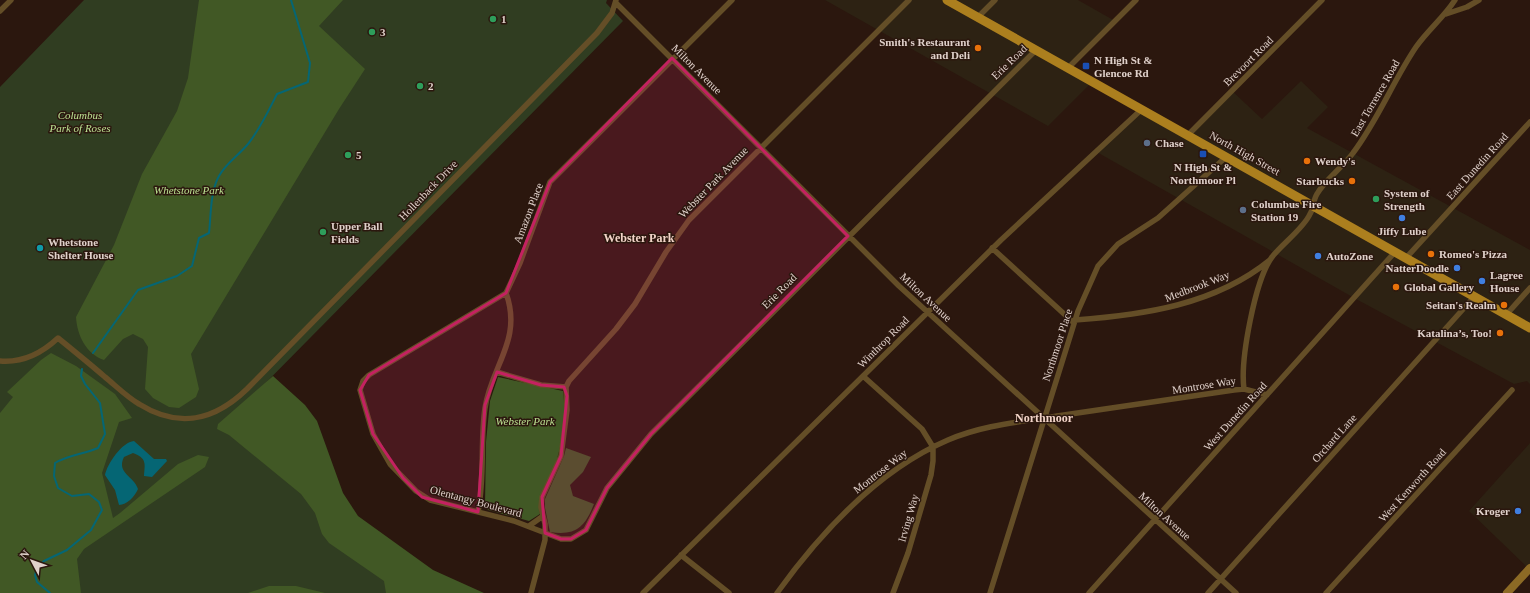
<svg xmlns="http://www.w3.org/2000/svg" width="1530" height="593" viewBox="0 0 1530 593" font-family="Georgia,serif">
<style>
.commercial{fill:#2d2213}
.green{fill:#303d21}
.forest{fill:#415825}
.water{fill:#056674}
.lines{fill:none;stroke-linecap:round;stroke-linejoin:round}
.stream{stroke:#056674;stroke-width:2}
.street{stroke:#644e27;stroke-width:5.5}
.secondary{stroke:#8c6a25;stroke-width:8}
.primary{stroke:#ac7f1e;stroke-width:9}
.marked{fill:#c42161;fill-opacity:0.2;stroke:#c42161;stroke-width:3;stroke-linejoin:round}
.leisure-dot{fill:#2e9e5b;stroke:#2b170e;stroke-width:1.5}
.food-dot{fill:#e8710a;stroke:#2b170e;stroke-width:1.5}
.transit-dot{fill:#1a4fb4;stroke:#2b170e;stroke-width:1.5}
.service-dot{fill:#5c6f8a;stroke:#2b170e;stroke-width:1.5}
.shop-dot{fill:#3f7fe0;stroke:#2b170e;stroke-width:1.5}
.culture-dot{fill:#0f9aa8;stroke:#2b170e;stroke-width:1.5}
.labels{text-anchor:middle;dominant-baseline:central;stroke-width:3;stroke-linejoin:round;paint-order:stroke}
.poi-label{font-size:11px;font-weight:bold;fill:#e0d1cb;stroke:#2b170e;text-anchor:start}
.street-label{font-size:11px;fill:#e0d1cb;stroke:#2b170e}
.park-label{font-size:11px;font-style:italic;fill:#bce192;stroke:#2b170e}
.neighbourhood-label{font-size:12px;font-weight:bold;fill:#f2d4c8;stroke:#2b170e}
</style>
<rect width="100%" height="100%" fill="#2b170e"/>
<!-- commercial -->
<path class="commercial" d="M825,0h253l37,21 -46,46 25,13 -46,46z
M1301,81l27,26 -21,21 223,122v134l-3,-3 -13,3 -158,-85 -261,-148 45,-43 49,26 42,-44 31,29z
M1530,443v124l-1,2 -60,-58z"/>
<!-- green -->
<path class="green" d="M84,0h523l-1,3 17,18 -396,401 222,171h-449v-506z"/>
<!-- forest -->
<path class="forest" d="M199,0h144l-24,26 46,43 -26,40 -148,245 8,35 -3,8 -17,11 -10,-1 -16,-9 -8,-9 3,-42 -5,-8 -10,-5 -10,5 -19,21c-18,-6 -27,-25 -28,-43l38,-72 28,-71 35,-63 11,-33z
M51,353l25,13 39,28 17,24 -13,4 -17,51 11,45 7,-5 58,-49 20,-9 11,2 -4,10 -121,82 -7,10 4,34h-81v-180l13,-16 -6,-5 34,-32z
M273,376l32,29 12,16 26,72 15,23 75,54 51,23h-98l-2,-12 -55,-38 -7,-9 -7,-21 -14,-19 -72,-59 -12,-6 1,-5z
M498,377l65,14c3,21 0,50 -7,71 -7,21 -19,28 -16,52l-11,7 -41,-11 -3,-5 1,-63 4,-41z
M566,448l25,9 -8,15 -13,13 3,11 21,8c-9,23 -18,32 -44,28l-5,-24v-9l19,-43z
M269,586h27l29,7h-77z"/>
<!-- water -->
<path class="water" d="M134,441l20,18h12l1,2 -15,16 -8,-1c1,-12 3,-18 -11,-23l-9,4c-8,16 10,19 14,32 -3,7 -11,16 -19,16l-4,-15 -10,-15c2,-11 17,-33 29,-34z"/>
<g class="lines">
<!-- stream -->
<path class="stream" d="M93,353l45,-63 39,-14 15,-10 7,-28 10,-5c2,-17 1,-41 10,-57 7,-13 19,-20 29,-32 12,-15 20,-32 29,-50l31,-12 2,-19 -19,-63
M50,593l-13,-11 -2,-7 2,-7 7,-7 23,-11 24,-20 11,-20 -3,-8 -10,-8 -17,2 -14,-8 -4,-12 1,-13c13,-8 29,-9 43,-15l7,-14 -5,-31 -15,-19 -4,-8 1,-7"/>
<!-- street -->
<path class="street" d="M732,0l-182,182 -30,81 -14,30 -137,82 -6,6 -3,9 13,44 17,30 26,27 14,9 84,21 47,18h10l15,-9 21,-42 44,-54 385,-384
M616,3l283,283 337,307
M0,11l11,-11
M1446,14l21,-7 12,-7
M978,17l17,-17
M1068,68l68,-68
M1188,135l134,-135
M992,248l82,75
M1406,258l124,-136
M1506,315l24,-27
M1075,320c68,-5 140,-15 195,-60
M0,361c23,2 42,-8 58,-23 16,13 32,26 47,39 11,9 22,20 34,27 40,25 75,17 108,-15l350,-356 15,-20 4,-13
M497,372l44,13 25,2
M863,376l59,53 11,18v14l-2,14 -23,78 -15,40
M1244,389c-4,-29 11,-109 28,-132 10,-13 32,-29 38,-43 4,-6 3,-14 7,-20 7,-13 26,-27 36,-41 25,-33 40,-72 63,-106 12,-17 28,-30 39,-47
M478,512c7,-35 2,-70 7,-104 6,-42 38,-68 21,-115
M529,526l14,-10
M681,555l48,38
M531,593l14,-53v-16l-4,-17 1,-10 19,-41 6,-46 -1,-23 3,-6 47,-52 19,-25 31,-52 23,-32 220,-220
M643,593l358,-353 141,-131
M777,593c44,-61 101,-123 171,-153 35,-15 72,-18 109,-24 59,-9 118,-17 177,-26l10,-1 23,6
M990,593l88,-282 20,-45 20,-22 40,-26 68,-61
M1089,593l306,-341
M1208,593l266,-296
M1326,593l186,-203"/>
<!-- secondary -->
<path class="secondary" d="M1507,593l23,-25"/>
<!-- primary -->
<path class="primary" d="M947,0l583,328"/>
</g>
<!-- marked area -->
<path class="marked" d="M672,58l176,178 -197,198 -44,54 -21,42 -15,9h-10l-16,-6 -3,-36 19,-41 6,-60 -3,-9 -23,-2 -44,-13 -12,33 -7,107 -56,-15 -19,-19 -30,-44 -13,-44 9,-15 137,-82 44,-111z"/>
<!-- markers -->
<g class="leisure-dot">
<circle cx="493" cy="19" r="4"/>
<circle cx="372" cy="32" r="4"/>
<circle cx="420" cy="86" r="4"/>
<circle cx="348" cy="155" r="4"/>
<circle cx="1376" cy="199" r="4"/>
<circle cx="323" cy="232" r="4"/>
</g>
<g class="food-dot">
<circle cx="978" cy="48" r="4"/>
<circle cx="1307" cy="161" r="4"/>
<circle cx="1352" cy="181" r="4"/>
<circle cx="1431" cy="254" r="4"/>
<circle cx="1396" cy="287" r="4"/>
<circle cx="1504" cy="305" r="4"/>
<circle cx="1500" cy="333" r="4"/>
</g>
<g class="transit-dot">
<rect x="1082" y="62" width="8" height="8" rx="2"/>
<rect x="1199" y="150" width="8" height="8" rx="2"/>
</g>
<g class="service-dot">
<circle cx="1147" cy="143" r="4"/>
<circle cx="1243" cy="210" r="4"/>
</g>
<g class="shop-dot">
<circle cx="1402" cy="218" r="4"/>
<circle cx="1318" cy="256" r="4"/>
<circle cx="1457" cy="268" r="4"/>
<circle cx="1482" cy="281" r="4"/>
<circle cx="1518" cy="511" r="4"/>
</g>
<circle class="culture-dot" cx="40" cy="248" r="4"/>
<g class="labels">
<!-- poi labels -->
<g class="poi-label">
<text x="501" y="19">1</text>
<text x="380" y="32">3</text>
<text x="970" y="42" text-anchor="end">Smith's Restaurant<tspan x="970" dy="13">and Deli</tspan></text>
<text x="1094" y="60">N High St &amp;<tspan x="1094" dy="13">Glencoe Rd</tspan></text>
<text x="428" y="86">2</text>
<text x="1155" y="143">Chase</text>
<text x="356" y="155">5</text>
<text x="1315" y="161">Wendy's</text>
<text x="1203" y="167" text-anchor="middle">N High St &amp;<tspan x="1203" dy="13">Northmoor Pl</tspan></text>
<text x="1344" y="181" text-anchor="end">Starbucks</text>
<text x="1384" y="193">System of<tspan x="1384" dy="13">Strength</tspan></text>
<text x="1251" y="204">Columbus Fire<tspan x="1251" dy="13">Station 19</tspan></text>
<text x="331" y="226">Upper Ball<tspan x="331" dy="13">Fields</tspan></text>
<text x="1402" y="231" text-anchor="middle">Jiffy Lube</text>
<text x="48" y="242">Whetstone<tspan x="48" dy="13">Shelter House</tspan></text>
<text x="1439" y="254">Romeo's Pizza</text>
<text x="1326" y="256">AutoZone</text>
<text x="1449" y="268" text-anchor="end">NatterDoodle</text>
<text x="1490" y="275">Lagree<tspan x="1490" dy="13">House</tspan></text>
<text x="1404" y="287">Global Gallery</text>
<text x="1496" y="305" text-anchor="end">Seitan's Realm</text>
<text x="1492" y="333" text-anchor="end">Katalina’s, Too!</text>
<text x="1510" y="511" text-anchor="end">Kroger</text>
</g>
<!-- street labels -->
<g class="street-label">
<text transform="translate(1248 61) rotate(-45)">Brevoort Road</text>
<text transform="translate(1009 62) rotate(-44)">Erie Road</text>
<text transform="translate(697 69) rotate(45)">Milton Avenue</text>
<text transform="translate(1375 98) rotate(-60)">East Torrence Road</text>
<text transform="translate(1245 153) rotate(29)">North High Street</text>
<text transform="translate(1477 166) rotate(-48)">East Dunedin Road</text>
<text transform="translate(713 182) rotate(-46)">Webster Park Avenue</text>
<text transform="translate(428 190) rotate(-46)">Hollenback Drive</text>
<text transform="translate(528 213) rotate(-69)">Amazon Place</text>
<text transform="translate(1197 286) rotate(-21)">Medbrook Way</text>
<text transform="translate(779 291) rotate(-45)">Erie Road</text>
<text transform="translate(926 297) rotate(43)">Milton Avenue</text>
<text transform="translate(883 342) rotate(-45)">Winthrop Road</text>
<text transform="translate(1057 345) rotate(-72)">Northmoor Place</text>
<text transform="translate(1204 385) rotate(-9)">Montrose Way</text>
<text transform="translate(1235 416) rotate(-48)">West Dunedin Road</text>
<text transform="translate(1334 438) rotate(-48)">Orchard Lane</text>
<text transform="translate(880 471) rotate(-38)">Montrose Way</text>
<text transform="translate(1412 485) rotate(-48)">West Kenworth Road</text>
<text transform="translate(476 501) rotate(15)">Olentangy Boulevard</text>
<text transform="translate(1165 516) rotate(42)">Milton Avenue</text>
<text transform="translate(908 518) rotate(-74)">Irving Way</text>
</g>
<!-- park labels -->
<g class="park-label">
<text x="80" y="115">Columbus<tspan x="80" dy="13">Park of Roses</tspan></text>
<text x="189" y="190">Whetstone Park</text>
<text x="525" y="421">Webster Park</text>
</g>
<!-- neighbourhood labels -->
<g class="neighbourhood-label">
<text x="639" y="238">Webster Park</text>
<text x="1044" y="418">Northmoor</text>
</g>
</g>
<!-- north arrow -->
<g transform="translate(32 561) rotate(311)" stroke="#2b170e" stroke-width="3" paint-order="stroke">
<path d="M0-3L7 15L0 10L-7 15Z" fill="#e0d1cb"/>
<text y="-6" font-size="11" font-weight="bold" text-anchor="middle" fill="#e0d1cb">N</text>
</g>
</svg>
